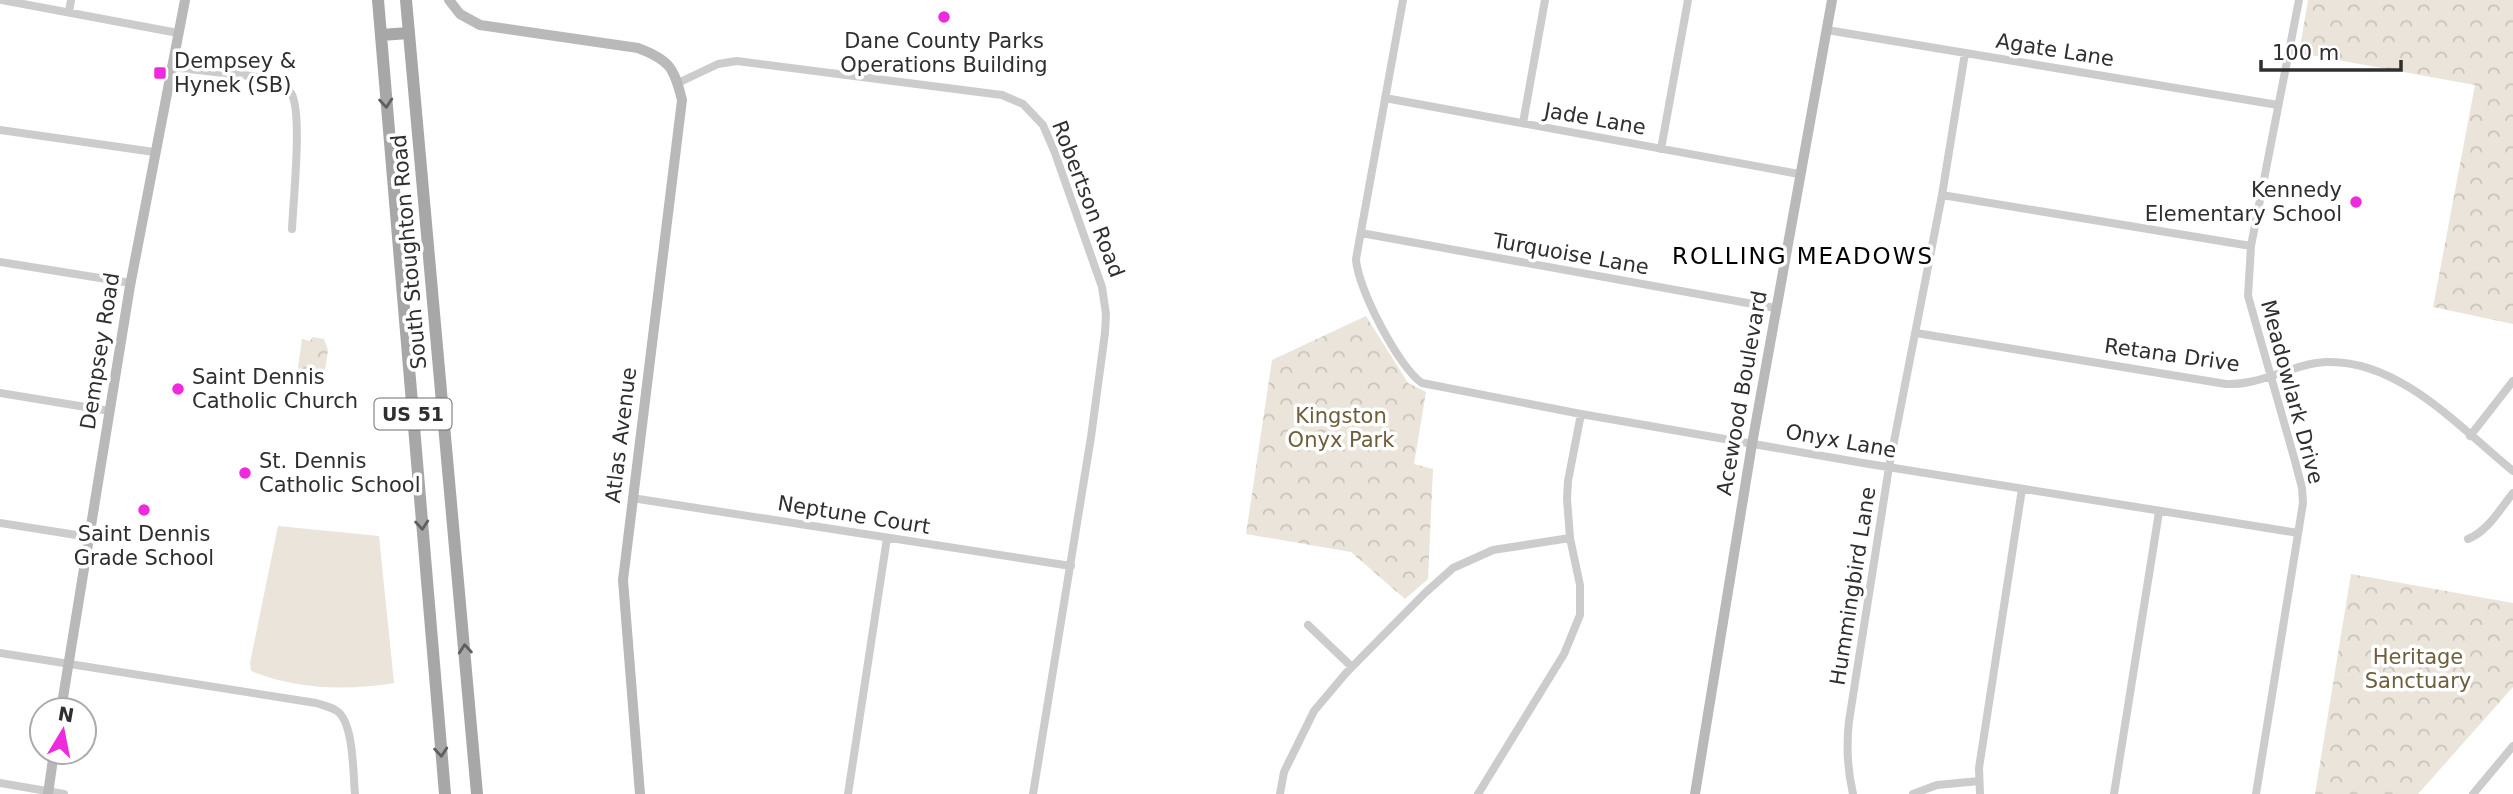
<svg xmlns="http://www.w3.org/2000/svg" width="2513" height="794" viewBox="0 0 2513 794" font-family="'DejaVu Sans',sans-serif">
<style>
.grass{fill:#eae4da}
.forest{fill:url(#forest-crowns)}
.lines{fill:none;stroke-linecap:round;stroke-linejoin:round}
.street{stroke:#ccc;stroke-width:8}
.secondary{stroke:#b9b9b9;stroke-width:10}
.primary{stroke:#a7a7a7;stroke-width:12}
.oneway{stroke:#5f5f5f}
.poi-dot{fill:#ef29dc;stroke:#fff;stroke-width:2.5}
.labels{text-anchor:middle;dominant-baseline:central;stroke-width:7;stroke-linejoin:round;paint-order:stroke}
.shield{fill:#fff;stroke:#6d6d6d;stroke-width:2}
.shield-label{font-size:19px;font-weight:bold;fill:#2f2f2f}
.poi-label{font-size:21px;fill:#2f2f2f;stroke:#fff;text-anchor:start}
.street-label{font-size:21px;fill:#2f2f2f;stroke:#fff}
.park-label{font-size:21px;fill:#6e5e3a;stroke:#fff}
.neighbourhood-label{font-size:23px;letter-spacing:2px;fill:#000;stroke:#fff}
</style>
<defs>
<pattern id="forest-crowns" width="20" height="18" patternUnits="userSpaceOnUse" patternTransform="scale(1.75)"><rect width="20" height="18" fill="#eae4da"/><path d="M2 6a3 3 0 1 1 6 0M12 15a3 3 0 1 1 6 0" fill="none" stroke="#c9c4bb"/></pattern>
</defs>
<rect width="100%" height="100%" fill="#fff"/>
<!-- grass -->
<path class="grass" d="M278,526l101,10 15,147c-47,8 -98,6 -143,-12l-1,-8z"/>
<!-- forest -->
<path class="forest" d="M2308,0h205v324l-80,-17 42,-222 -176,-32z
M1366,316l42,67 18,9 -12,72 19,5 -5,110 -23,20 -54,-47 -105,-18 26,-174z
M313,337l11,2 4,11 -4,27 -27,-3 5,-35 8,2z
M2351,574l162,29v84l-95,107h-103z"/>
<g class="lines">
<!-- street -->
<path class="street" d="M2,0l176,33
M1403,0l-47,259c1,28 43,109 66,124l159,31 282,49 435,70
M69,12l2,-12
M1827,30l451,75
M171,67l97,11c8,3 17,8 23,15 12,17 2,111 1,136
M678,83l40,-19 19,-3 265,34 21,9 20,21 12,28 47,134 4,27 -1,19 -14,104 -58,357
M1385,98l414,76
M1523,123l22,-123
M0,130l154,22
M1661,149l27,-149
M1942,195l309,51
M1361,233l414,75
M0,262l131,21
M1916,333l310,51c34,2 65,-20 100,-22 73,-3 134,66 187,109
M0,393l110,18
M2470,436l43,-55
M632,498l439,68
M0,523l89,14
M2468,539c20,-8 32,-30 45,-46
M1308,625l44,42
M0,653l316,50c6,2 15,4 21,8 17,12 16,63 18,83
M0,783l64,11
M848,794l39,-256
M1280,794l4,-22 30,-61 32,-38 79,-80 28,-25 40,-18 77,-12
M1478,794l86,-140 16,-39v-30l-10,-47 -3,-39 1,-18 13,-67
M1853,794c-6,-26 -7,-47 -4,-73l40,-254 53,-272 23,-142
M1913,794l24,-9 42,-4
M1980,794l-1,-26 43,-279
M2114,794l45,-282
M2256,794l47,-291 -1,-15 -7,-27 -47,-165 3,-50 48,-246
M2473,794l40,-48"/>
<!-- secondary -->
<path class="secondary" d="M449,0l11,14 20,11 158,23c32,12 36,20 44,52l-59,480 17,214
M61,710l69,-424 55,-286
M48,794l6,-42
M1695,794l57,-350 80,-444"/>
<!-- primary -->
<path class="primary" d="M378,0l67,794
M406,0l71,794
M381,35l28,-2"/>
</g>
<!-- one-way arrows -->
<defs><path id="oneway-chevron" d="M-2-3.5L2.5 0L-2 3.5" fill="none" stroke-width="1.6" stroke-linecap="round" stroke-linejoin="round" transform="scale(1.75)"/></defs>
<g class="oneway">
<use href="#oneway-chevron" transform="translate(386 103) rotate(85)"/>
<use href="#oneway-chevron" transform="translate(422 525) rotate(85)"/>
<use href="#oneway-chevron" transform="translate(465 649) rotate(-95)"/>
<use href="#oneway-chevron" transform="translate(441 752) rotate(85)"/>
</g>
<!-- markers -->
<g class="poi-dot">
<circle cx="944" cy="17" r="7"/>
<rect x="153" y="66" width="14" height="14" rx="3.5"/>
<circle cx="2356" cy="202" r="7"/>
<circle cx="178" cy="389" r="7"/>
<circle cx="245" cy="473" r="7"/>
<circle cx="144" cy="510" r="7"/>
</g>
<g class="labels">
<!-- shield labels -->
<rect class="shield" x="374.5" y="398.5" width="77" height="31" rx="5"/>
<g class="shield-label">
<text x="413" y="414">US 51</text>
</g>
<!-- poi labels -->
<g class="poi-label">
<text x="944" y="41" text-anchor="middle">Dane County Parks<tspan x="944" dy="24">Operations Building</tspan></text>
<text x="174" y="61">Dempsey &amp;<tspan x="174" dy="24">Hynek (SB)</tspan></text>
<text x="2342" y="190" text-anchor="end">Kennedy<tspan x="2342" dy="24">Elementary School</tspan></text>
<text x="192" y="377">Saint Dennis<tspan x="192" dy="24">Catholic Church</tspan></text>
<text x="259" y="461">St. Dennis<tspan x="259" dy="24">Catholic School</tspan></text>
<text x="144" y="534" text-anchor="middle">Saint Dennis<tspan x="144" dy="24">Grade School</tspan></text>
</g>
<!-- street labels -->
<g class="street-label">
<text transform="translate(2055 50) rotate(9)">Agate Lane</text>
<text transform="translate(1595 119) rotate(10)">Jade Lane</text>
<text transform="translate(1088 199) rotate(69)">Robertson Road</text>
<text transform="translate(409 252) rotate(-95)">South Stoughton Road</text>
<text transform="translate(1571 254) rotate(10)">Turquoise Lane</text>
<text transform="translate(100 351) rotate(-81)">Dempsey Road</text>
<text transform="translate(2172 355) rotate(8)">Retana Drive</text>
<text transform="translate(2292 392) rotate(75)">Meadowlark Drive</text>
<text transform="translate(1742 393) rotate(-80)">Acewood Boulevard</text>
<text transform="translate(621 435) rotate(-83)">Atlas Avenue</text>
<text transform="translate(1841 441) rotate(10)">Onyx Lane</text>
<text transform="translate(854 515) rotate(9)">Neptune Court</text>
<text transform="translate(1853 586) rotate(-81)">Hummingbird Lane</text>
</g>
<!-- park labels -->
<g class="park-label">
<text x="1341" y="416">Kingston<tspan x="1341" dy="24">Onyx Park</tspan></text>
<text x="2418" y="657">Heritage<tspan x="2418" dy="24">Sanctuary</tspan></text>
</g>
<!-- neighbourhood labels -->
<g class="neighbourhood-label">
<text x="1803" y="256">ROLLING MEADOWS</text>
</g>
</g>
<!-- north arrow -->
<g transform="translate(63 731) rotate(10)"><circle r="33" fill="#ffffff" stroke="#acacac" stroke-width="2"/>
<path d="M0-5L12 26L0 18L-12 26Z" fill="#ef29dc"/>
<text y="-10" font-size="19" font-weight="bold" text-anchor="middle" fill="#2f2f2f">N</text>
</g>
<!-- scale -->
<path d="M2261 60v10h140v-10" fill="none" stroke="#2f2f2f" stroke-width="3.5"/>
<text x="2272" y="60" font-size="21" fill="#2f2f2f" stroke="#ffffff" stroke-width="5" paint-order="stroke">100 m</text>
</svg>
